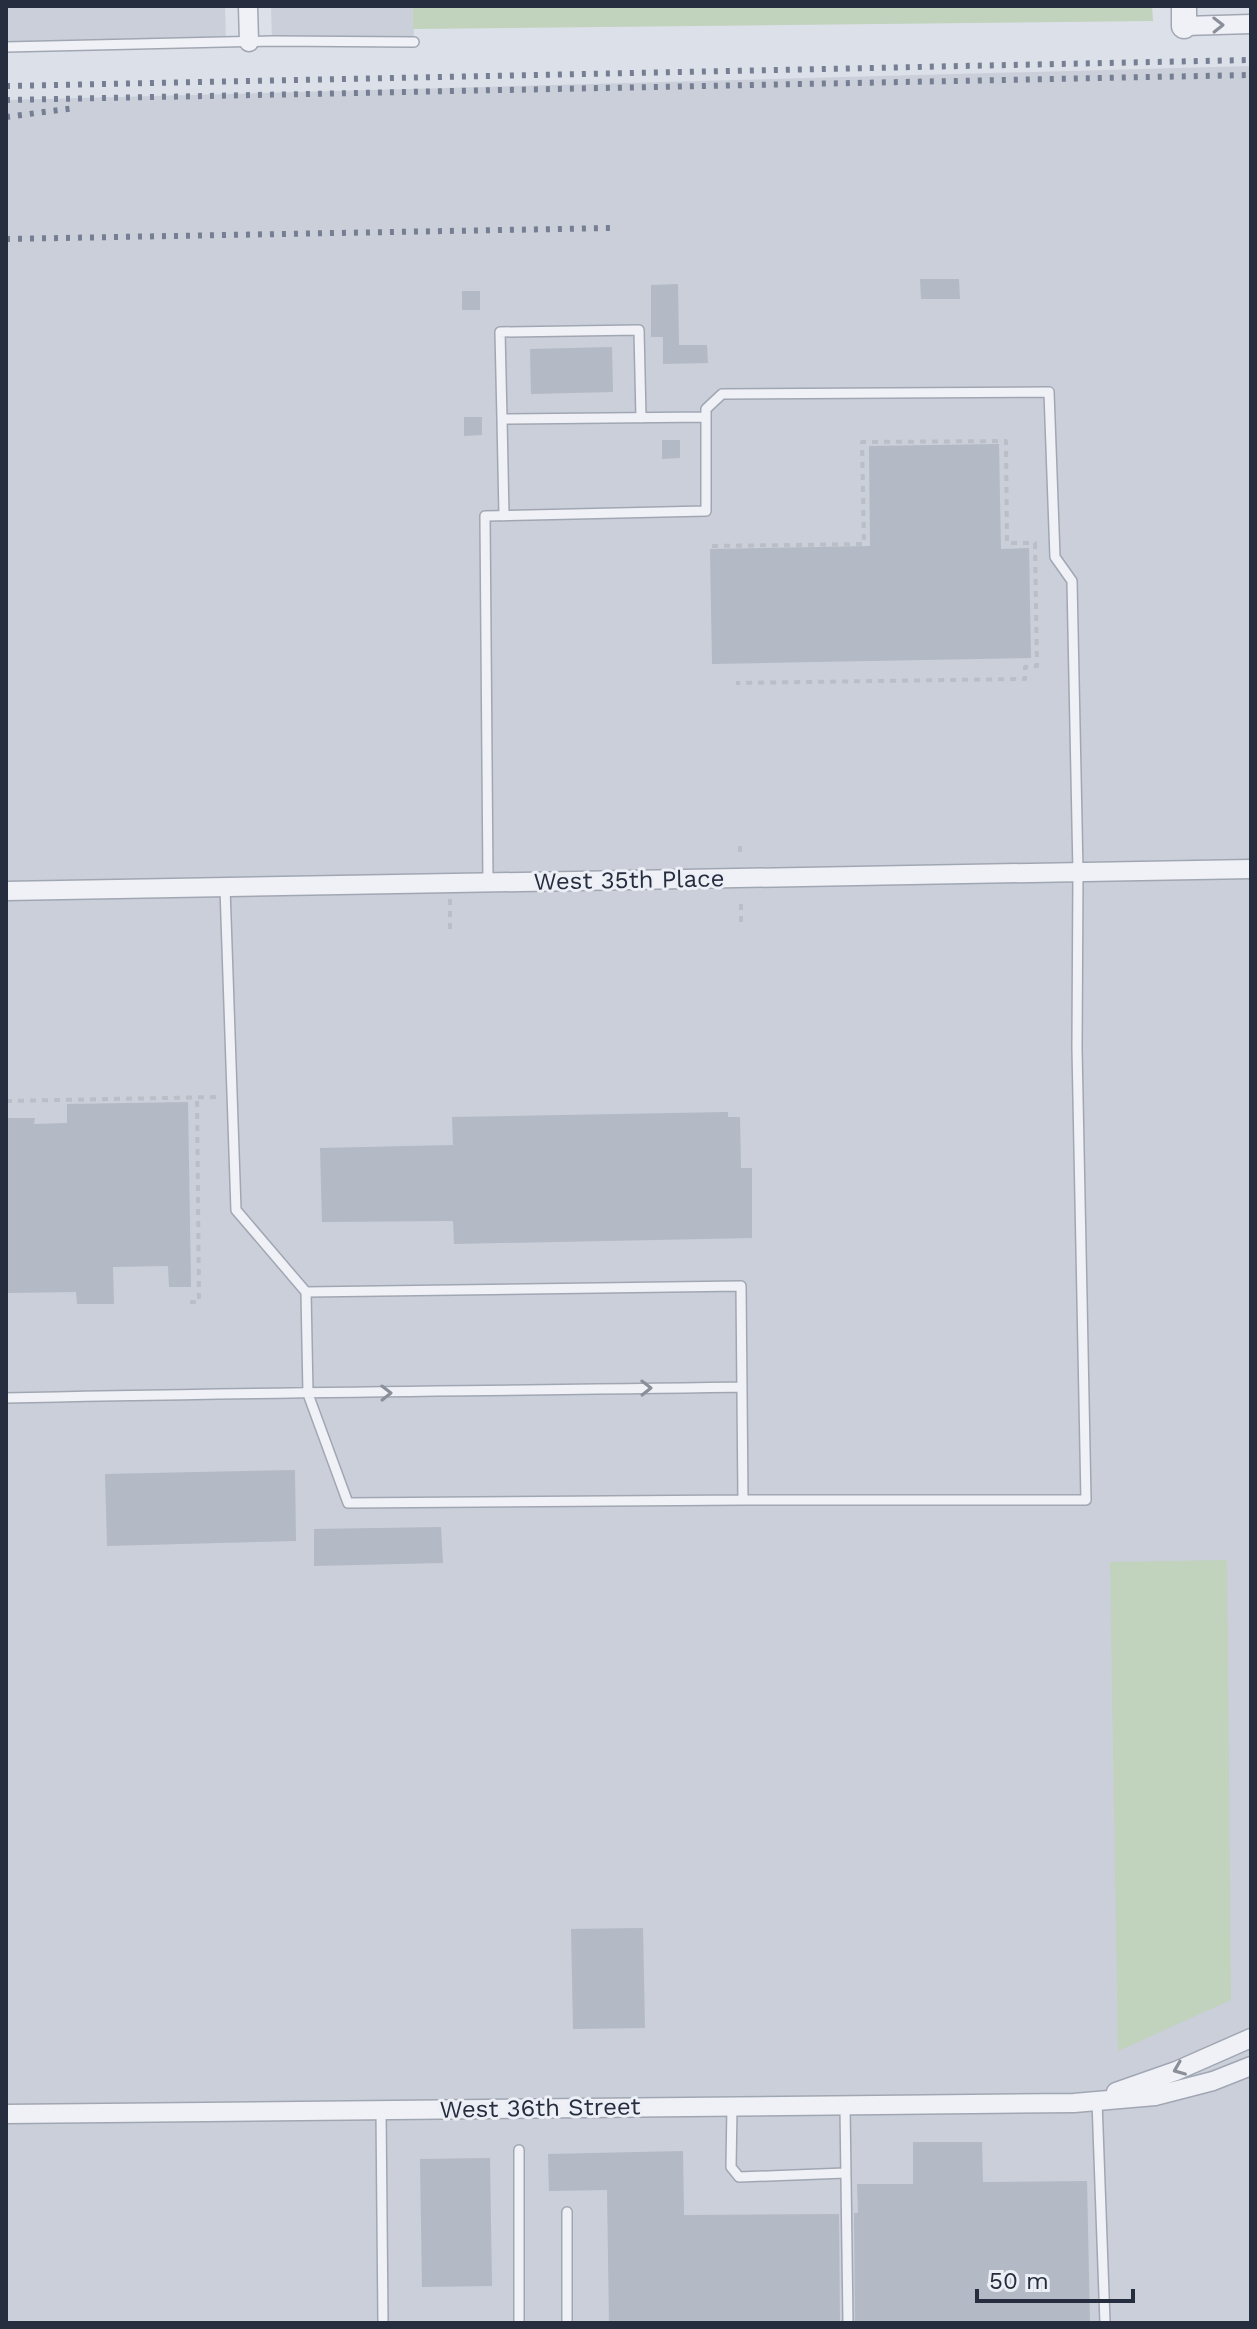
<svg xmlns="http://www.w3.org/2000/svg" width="1257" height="2329" viewBox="0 0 1257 2329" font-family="'Work Sans',sans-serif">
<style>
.built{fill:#cacfda}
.green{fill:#c1d2bd}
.building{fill:#b3b9c5}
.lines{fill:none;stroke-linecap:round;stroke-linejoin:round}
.service-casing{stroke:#a1a7b2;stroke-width:12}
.minor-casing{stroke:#a1a7b2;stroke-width:21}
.tertiary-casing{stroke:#a1a7b2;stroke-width:27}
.path{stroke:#babec6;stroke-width:4;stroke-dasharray:6 6;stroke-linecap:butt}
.service{stroke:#eff1f6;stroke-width:9}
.minor{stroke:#eff1f6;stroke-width:18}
.tertiary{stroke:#eff1f6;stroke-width:24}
.rail{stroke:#757e92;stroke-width:6;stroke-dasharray:4 8;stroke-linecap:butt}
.oneway{stroke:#8a8f9a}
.labels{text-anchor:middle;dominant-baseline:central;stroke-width:6;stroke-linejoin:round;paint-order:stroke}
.street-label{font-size:24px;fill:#252d3f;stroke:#eceff5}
</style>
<rect width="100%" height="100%" fill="#dce0e8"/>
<!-- built -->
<path class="built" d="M6,6h219l1,36 -220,5z
M271,6h142l1,36 -142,-1z
M1251,66v2257h-1245v-2223z"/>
<!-- green -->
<path class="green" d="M413,6h739l1,15 -740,8z
M1227,1560l4,440 -113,51 -8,-489z"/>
<!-- building -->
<path class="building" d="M920,279h39l1,20h-39z
M678,284l1,61h28l1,18 -45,1v-27h-12v-52z
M462,291h18v19h-18z
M612,347l1,45 -82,2 -1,-45z
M464,417h18v18l-18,1z
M662,440h18v18l-18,1z
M999,444l2,105 28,-1 2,110 -319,6 -2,-115 160,-3 -1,-100z
M188,1102l3,185h-22l-1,-21 -55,1 1,37h-37l-1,-12 -70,1v-175h29l-1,6 33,-1v-19z
M728,1112v5h12l1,51h11v70l-298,6 -1,-23 -131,1 -2,-74 133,-3 -1,-28z
M295,1470l1,71 -189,5 -2,-72z
M441,1527l2,36 -129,3v-37z
M643,1928l2,100 -72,1 -2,-100z
M913,2142h69l1,40 104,-1 3,142h-235l-1,-110h4l-1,-29h56z
M683,2151l1,64 155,-1 1,109h-231l-2,-133 -58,1 -1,-37z
M490,2158l2,128 -70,1 -2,-128z"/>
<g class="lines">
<!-- service casing -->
<g class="service-casing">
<path id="service" d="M6,47l266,-6 142,1
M502,419l-2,-87 139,-2 2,88
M504,516l-2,-97 204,-2
M488,883l-3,-367 221,-5v-102l16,-15 327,-2 6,165 17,24 6,291 -1,176 9,452h-343l-2,-214 -435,6 2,102 40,109 395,-3
M225,888l11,322 70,82
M6,1398c245,-6 491,-7 736,-11
M1097,2101l8,222
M845,2106l3,217
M732,2107l-1,60 8,10 106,-4
M381,2110l2,213
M519,2150v173
M567,2212v111"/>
</g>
<!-- minor casing -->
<g class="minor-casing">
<path id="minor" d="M248,6l1,36
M1184,26l67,-2
M6,891l1245,-22
M1116,2092l60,-21 75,-33
M6,2114l1068,-11 81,-7 58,-15 38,-15"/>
</g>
<!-- tertiary casing -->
<g class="tertiary-casing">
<path id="tertiary" d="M1184,6v20"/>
</g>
<!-- path -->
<path class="path" d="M712,546l152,-2 -2,-102 144,-1 1,102h28l2,123 -12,1v12l-289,4
M740,846v11
M450,899v34
M741,904v24
M6,1101l211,-4
M190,1302h9l-2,-205"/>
<!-- service -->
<use href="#service" class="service"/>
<!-- minor -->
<use href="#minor" class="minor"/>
<!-- tertiary -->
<use href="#tertiary" class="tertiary"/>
<!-- rail -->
<path class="rail" d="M6,86l1245,-26
M6,100l1245,-25
M6,117l69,-9
M6,239l606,-11"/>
</g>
<!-- one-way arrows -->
<defs><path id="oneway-chevron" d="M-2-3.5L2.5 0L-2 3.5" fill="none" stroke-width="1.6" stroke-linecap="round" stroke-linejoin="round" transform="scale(2)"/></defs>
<g class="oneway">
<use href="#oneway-chevron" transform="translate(1218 25) rotate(-1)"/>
<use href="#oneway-chevron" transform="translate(646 1388) rotate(-1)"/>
<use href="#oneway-chevron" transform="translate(386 1393) rotate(-1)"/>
<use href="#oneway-chevron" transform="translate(1179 2069) rotate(158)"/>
</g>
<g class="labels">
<!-- street labels -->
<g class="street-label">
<text transform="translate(629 880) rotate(-1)">West 35th Place</text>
<text transform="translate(540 2108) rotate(-1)">West 36th Street</text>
</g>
</g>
<!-- border -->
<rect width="1257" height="2329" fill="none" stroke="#252d3f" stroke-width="16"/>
<!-- scale -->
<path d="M977 2289v12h156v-12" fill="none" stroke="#252d3f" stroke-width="4"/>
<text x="989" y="2289" font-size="24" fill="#252d3f" stroke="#eceff5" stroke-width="6" paint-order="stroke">50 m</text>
</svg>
